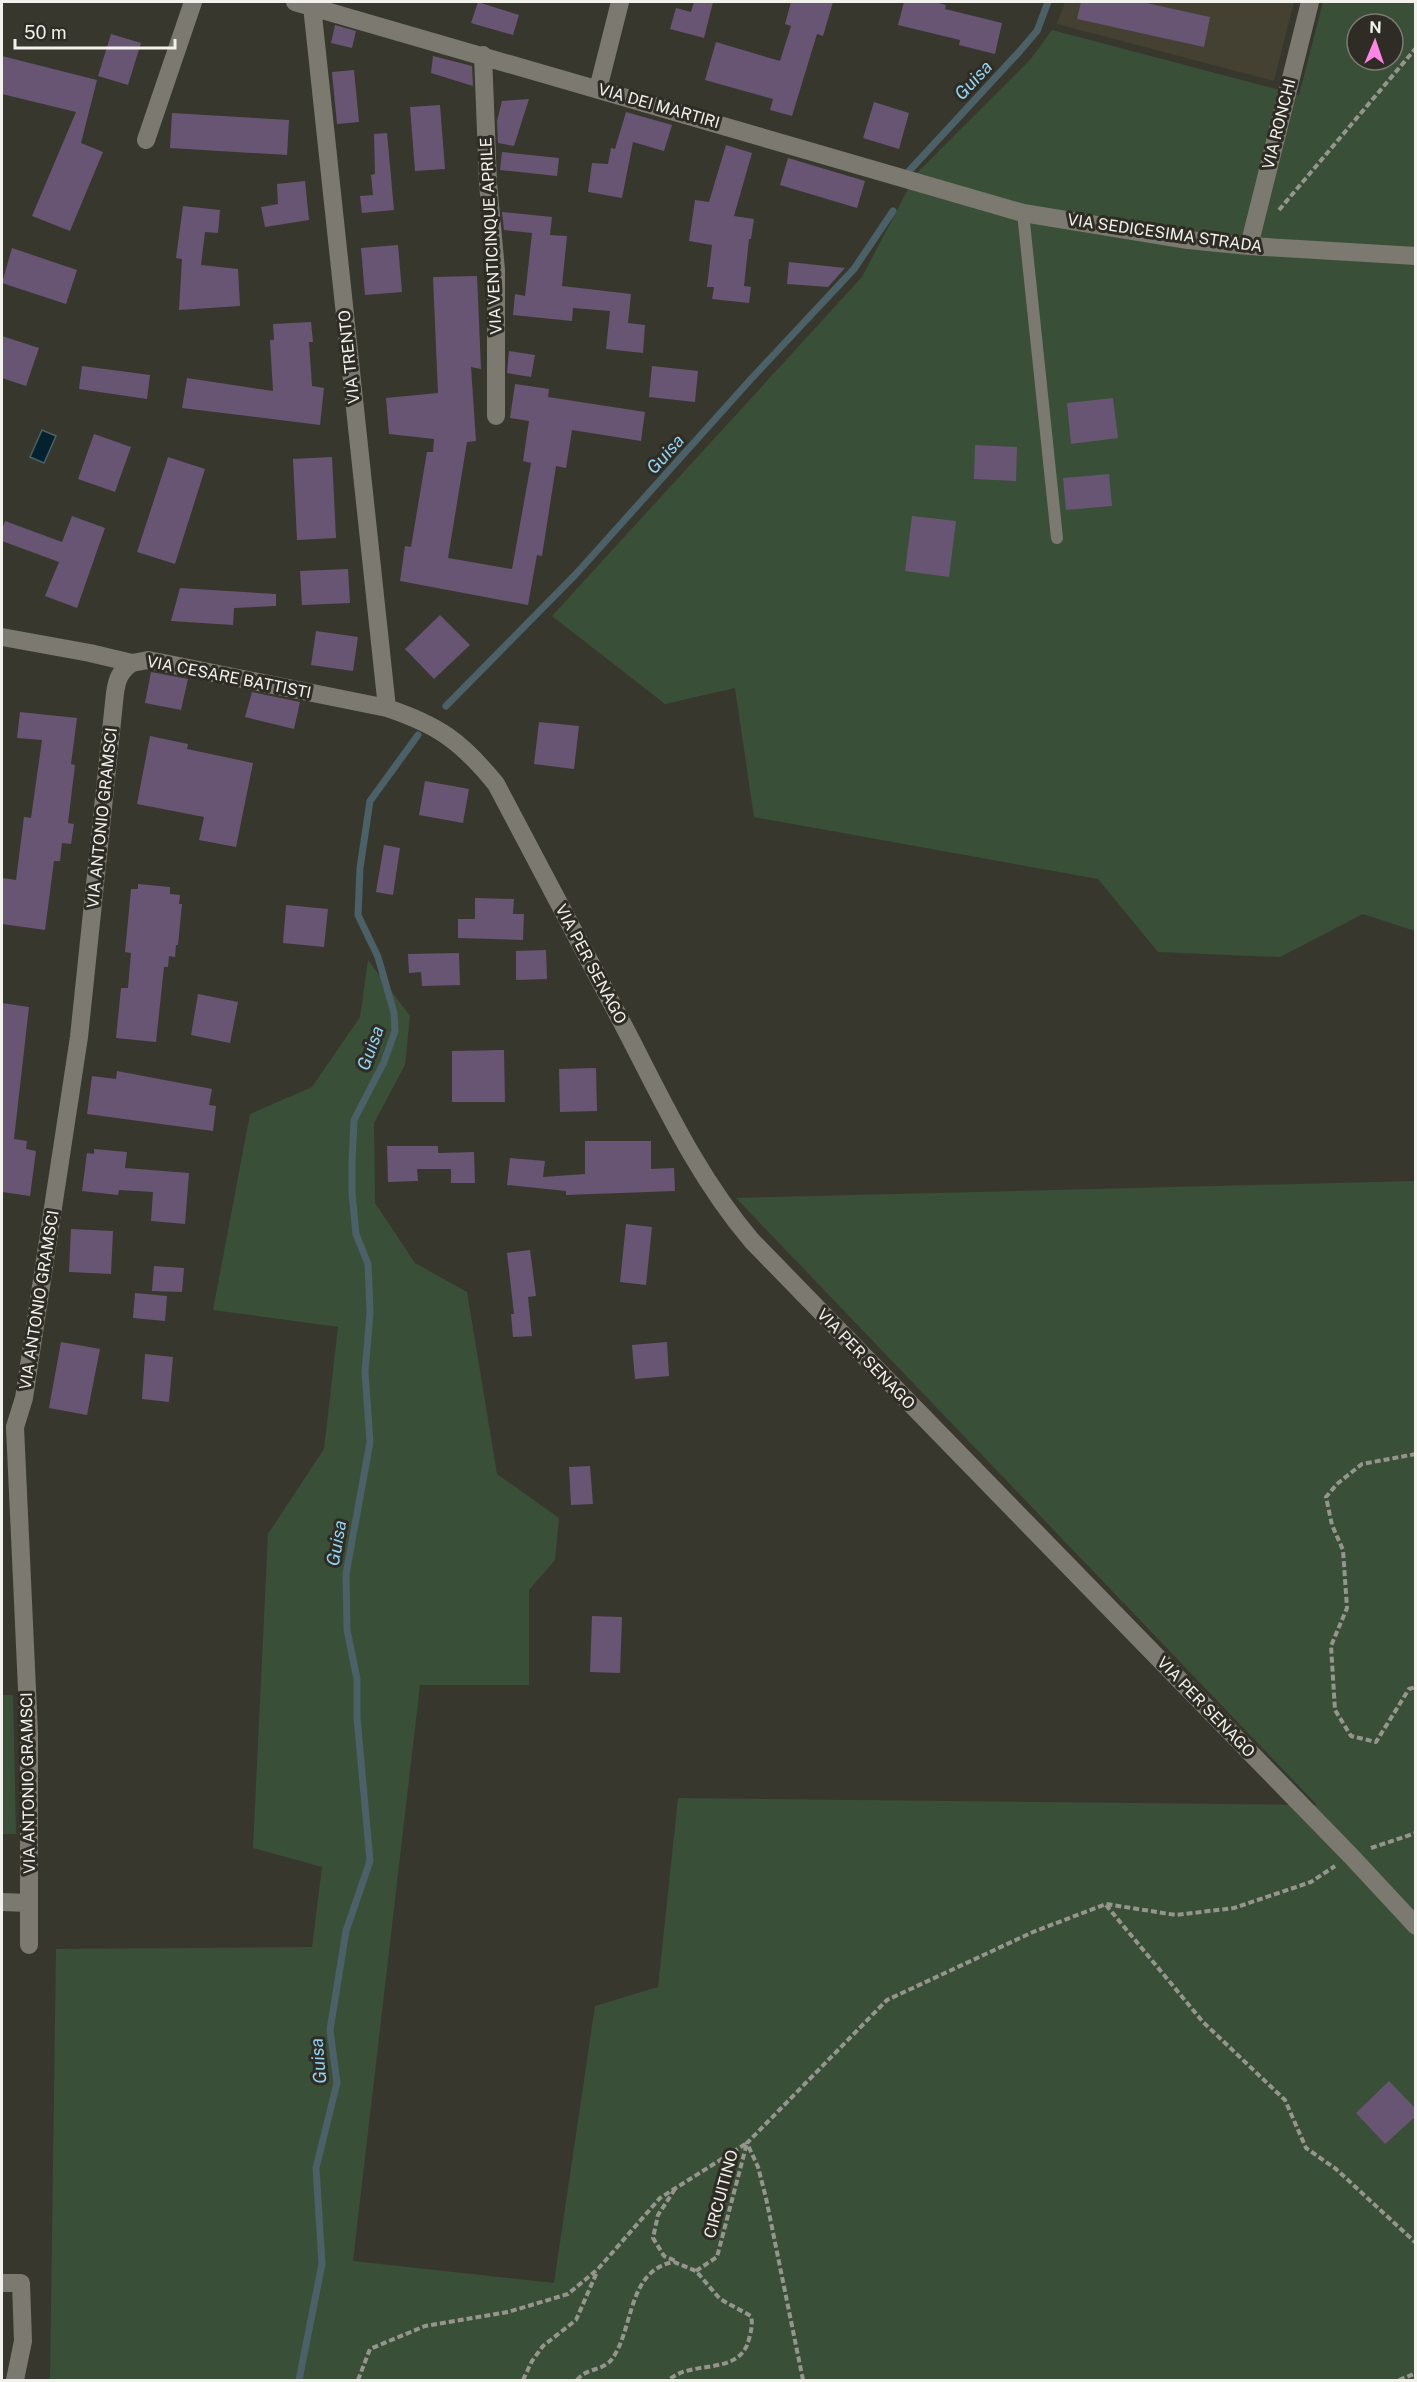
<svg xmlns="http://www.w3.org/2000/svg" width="1417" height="2382" viewBox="0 0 1417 2382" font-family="'Public Sans',sans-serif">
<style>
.built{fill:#444133}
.green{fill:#3a4f38;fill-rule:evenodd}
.water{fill:#04222e;stroke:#4b6067;stroke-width:1.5}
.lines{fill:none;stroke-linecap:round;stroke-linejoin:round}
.stream{stroke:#4b6067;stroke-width:7}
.building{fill:#675573}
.path{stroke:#96958d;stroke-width:4;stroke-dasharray:6 3;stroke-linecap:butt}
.service{stroke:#7c7a70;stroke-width:12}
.minor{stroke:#7c7a70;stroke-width:18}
.labels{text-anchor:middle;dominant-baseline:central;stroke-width:6;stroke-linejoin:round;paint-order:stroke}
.street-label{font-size:16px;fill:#f2f1eb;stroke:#2e2c24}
.water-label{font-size:18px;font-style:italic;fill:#92d6f7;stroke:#2e2c24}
</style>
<rect width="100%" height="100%" fill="#38372e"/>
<!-- built -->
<path class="built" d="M1065,2h229l-20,79 -217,-57z"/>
<!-- green -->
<path class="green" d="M1323,2h92v929l-52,-17 -83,43 -122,-5 -60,-73 -344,-62 -19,-129 -70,16 -113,-88 310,-339 54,-103 114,-114 22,-30 247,65zM1357,24h36v36h-36z
M368,960l42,56 -5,49 -31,58 1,80 40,60 52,29 30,182 62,44 -4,42 -26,30v95h-109l-67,576 201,22 41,-277 63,-19 20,-189 639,7 -581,-607 679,-17v1199h-1365l6,-431 256,-2 10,-80 -69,-19 15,-314 56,-85 14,-122 -125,-17 37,-196 62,-27 48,-70z
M2,1695h11l3,139h-14z"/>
<!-- water -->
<path class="water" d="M42,430l14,6 -12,27 -14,-6z"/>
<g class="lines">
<!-- stream -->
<path class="stream" d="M909,171l110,-119 18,-21 11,-29
M446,706l130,-132 175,-195 103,-110 39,-58
M299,2380l23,-116 -6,-96 21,-85 -7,-53 16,-99 24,-70 -13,-144v-38l-10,-49 -1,-56 24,-132 -5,-70 5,-59 -2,-49 -12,-30 -4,-41v-30l2,-43 30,-58 11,-31 -1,-18 -16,-56 -20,-42 2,-47 10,-67 48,-66"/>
</g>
<!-- building -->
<path class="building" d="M478,2l41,13 -6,20 -42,-12z
M694,2h19l-9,36 -34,-9 6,-21 15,4z
M791,2h42l-10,34 -6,-2 -25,82 -22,-6 3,-11 -68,-19 11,-38 64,19 11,-35 -6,-2z
M904,2h30l12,3 -1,4 57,14 -7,31 -36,-9 1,-5 -62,-15z
M1081,2h61l68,15 -6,30 -127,-28z
M335,25l21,6 -4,17 -21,-5z
M111,34l30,9 -13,42 -30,-9z
M2,56l95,24 -16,63 22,9 -33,79 -38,-15 44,-104 -74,-18z
M433,56l39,10 1,20 -42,-13z
M354,70l5,52 -22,2 -5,-52z
M529,99l-15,47 -16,-3 -1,-22 5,-20z
M874,102l35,11 -10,36 -36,-11z
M440,105l5,64 -30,2 -5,-64z
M626,112l46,13 -8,26 -31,-9 -11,56 -34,-6 4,-29 16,1 3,-16 4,1z
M172,113l117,7 -2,35 -117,-7z
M387,133l7,77 -32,3 -2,-17 13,-1 -2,-20 4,-1 -1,-40z
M726,145l26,8 -18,63 20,3 -3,20h-2l-5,47 7,1 -2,16 -37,-4 2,-12h-7l5,-42 -23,-4 6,-41 14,2z
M502,152l57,6 -2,18 -57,-6z
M788,158l77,23 -8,27 -77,-23z
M305,181l4,39 -44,7 -4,-20 17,-3 -1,-20z
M183,206l37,4 -2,23 -13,-1 -4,33 37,4 2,37 -61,4 3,-51 -6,-1z
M502,212l50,5 -2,18 17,1 -5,50 69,8 -3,29 17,2 -2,28 -37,-4 4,-38 -37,-3 -1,13 -59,-6 2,-21 10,2 7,-63 -28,-3z
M398,245l4,47 -37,3 -4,-47z
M12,248l65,22 -11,34 -64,-21z
M789,262l56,6 -17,19 -41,-3z
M477,276l4,93 -10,-2 5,74 -9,1 -19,116 64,11 19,-106 -8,-2 6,-40 -19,-3 5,-34 34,5 -1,8 97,15 -4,29 -69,-11 -6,38 -10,-2 -14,90 -5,-1 -9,50 -128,-24 5,-35 6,1 16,-95h6l1,-13 -45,-5 -3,-36 52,-5 -5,-116z
M311,322l2,20h-4l3,44 12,2 -4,37 -138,-17 5,-30 86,13 -3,-51h4l-1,-16z
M2,336l37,12 -13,38 -24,-8z
M509,351l26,4 -4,22 -24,-4z
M82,366l68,9 -3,24 -68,-10z
M652,366l46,5 -3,31 -46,-5z
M1113,398l5,40 -47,6 -4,-41z
M94,434l37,13 -16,45 -37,-13z
M975,445l42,2 -1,34 -42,-2z
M168,457l37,12 -30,95 -38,-12z
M332,457l4,81 -39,2 -4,-81z
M1109,474l3,32 -46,4 -3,-32z
M72,516l33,12 -28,80 -32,-12 14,-34 -57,-21v-11l3,-9 57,21z
M912,516l44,5 -7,56 -44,-6z
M348,569l2,34 -48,2 -2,-34z
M180,588l96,6v12l-42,2 -1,17 -62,-4z
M440,615l30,30 -36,34 -29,-30z
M316,631l42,6 -5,34 -42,-6z
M151,672l37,7 -7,31 -36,-7z
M252,692l48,10 -6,27 -49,-12z
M20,712l57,6 -6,46 4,1 -7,58 6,1 -3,20 -9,-1 -2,18h-6l-9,69 -43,-6 1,-46 13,2 8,-63 7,1 11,-78 -25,-2z
M539,722l40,4 -5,43 -40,-5z
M150,736l38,8 -1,5 66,14 -17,84 -37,-7 5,-23 -67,-13z
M425,781l44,8 -6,34 -44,-8z
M384,845l16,3 -7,47 -17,-3z
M138,884l32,3v7l10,1 -1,9h3l-4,41h-2l-1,12 -6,-1 -1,11h-4l-8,75 -40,-4 5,-50h7l3,-35 -6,-1 6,-63h7z
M475,898l39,1 -1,15h11l-1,26 -65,-2v-19h17z
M286,905l42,4 -4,38 -41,-4z
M546,950l1,29 -31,1v-29z
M459,953l1,32 -38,1 -1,-14 -12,1 -1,-19z
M198,994l40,8 -8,41 -39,-8z
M2,1003l27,4 -15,132 13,2 -1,8 10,2 -6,45 -28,-4z
M504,1050l1,52h-53v-51z
M596,1068l1,43 -37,1 -1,-43z
M117,1071l95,18 -3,16 7,1 -3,25 -126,-17 5,-38 24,3z
M585,1141h66v28l23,-1 1,23 -109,4v-4l-59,-6 3,-27 35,3 -2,16 42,-3z
M387,1146h51v7l36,-1 1,31h-24v-14h-34l1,12 -30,1z
M94,1149l33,3 -2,16 64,5 -4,51 -34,-3 2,-29 -34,-2 -1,5 -36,-4 5,-38 7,1z
M626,1224l26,3 -6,58 -26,-3z
M71,1229l42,2 -2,43 -42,-2z
M530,1250l6,46 -8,1 4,39 -19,1 -2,-23h3l-7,-61z
M154,1266l30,2 -2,24 -30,-1z
M135,1293l32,3 -2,25 -32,-3z
M61,1342l39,7 -13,66 -38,-7z
M667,1342l2,34 -34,3 -3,-34z
M145,1354l28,3 -4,45 -27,-3z
M590,1466l3,38 -22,1 -2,-38z
M592,1616l30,1 -2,56 -30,-1z
M1389,2081l27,28v7l-31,28 -29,-31z"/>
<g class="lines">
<!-- path -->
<path class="path" d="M1279,210l137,-162
M1416,1454l-54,10 -25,20 -11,13 6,28 11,25 4,58 -16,38 4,64 16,26 25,6 33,-53 7,-2
M1371,1848l45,-15
M1106,1905l97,117 82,78 21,48 30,21 80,74
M675,2189l-17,26 -5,23 11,18 12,5
M696,2271l21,-14 30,-114
M358,2380l12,-31 55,-23 83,-14 60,-18 30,-25 62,-71 87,-55
M523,2380l9,-19 11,-15 33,-26 21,-48
M577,2380c9,-12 26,-9 35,-21 22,-30 15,-89 62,-97l22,9 24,28 31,17c2,9 0,15 -2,23 -9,38 -58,20 -80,41
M803,2380l-37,-182 -8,-31 -11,-24 140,-143 146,-68 73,-28 70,11 58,-7 77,-26 24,-16
M1399,2380l17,-7"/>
<!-- service -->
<path class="service" d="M1023,213l34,325"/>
<!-- minor -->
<path class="minor" d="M295,2l728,211 165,27 61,6 167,10
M312,6l75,702
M483,55l5,128 8,87v146
M598,89l22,-87
M146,140l47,-138
M1249,246l61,-244
M2,637l88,16 42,10 16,-3 21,4 218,44c51,17 74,33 109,76 44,83 88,166 132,250 37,72 71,145 124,207l599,615 65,70
M2,1902l27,1
M29,1945v-212l-14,-306 9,-29 55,-361 36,-344c2,-14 5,-22 17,-30
M2,2283h19l2,58 -8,39"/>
</g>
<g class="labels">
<!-- street labels -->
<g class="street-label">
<text transform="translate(659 106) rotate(16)">VIA DEI MARTIRI</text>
<text transform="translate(1279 124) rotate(-76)">VIA RONCHI</text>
<text transform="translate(1165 233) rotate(8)">VIA SEDICESIMA STRADA</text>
<text transform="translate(491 236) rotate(-93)">VIA VENTICINQUE APRILE</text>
<text transform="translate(349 357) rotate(-96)">VIA TRENTO</text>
<text transform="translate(229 677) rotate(11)">VIA CESARE BATTISTI</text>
<text transform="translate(102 818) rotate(-84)">VIA ANTONIO GRAMSCI</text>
<text transform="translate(591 964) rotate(62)">VIA PER SENAGO</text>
<text transform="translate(39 1300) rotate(-81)">VIA ANTONIO GRAMSCI</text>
<text transform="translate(866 1359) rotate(46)">VIA PER SENAGO</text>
<text transform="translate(1206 1707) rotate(46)">VIA PER SENAGO</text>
<text transform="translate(28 1783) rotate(-91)">VIA ANTONIO GRAMSCI</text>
<text transform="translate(721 2194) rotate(-75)">CIRCUITINO</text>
</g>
<!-- water labels -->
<g class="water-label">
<text transform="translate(973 80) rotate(-47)">Guisa</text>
<text transform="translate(665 454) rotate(-48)">Guisa</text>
<text transform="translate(370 1048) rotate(-70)">Guisa</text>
<text transform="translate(336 1543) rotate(-80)">Guisa</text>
<text transform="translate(318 2061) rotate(-95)">Guisa</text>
</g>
</g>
<!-- border -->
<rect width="1417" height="2382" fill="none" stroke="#f2f1eb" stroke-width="6"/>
<!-- north arrow -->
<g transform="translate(1375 42) rotate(2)"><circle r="28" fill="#2e2c24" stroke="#7c7b74" stroke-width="1.5"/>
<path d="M0-4.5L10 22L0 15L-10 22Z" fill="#fb86e5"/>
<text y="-9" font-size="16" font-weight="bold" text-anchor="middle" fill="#f2f1eb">N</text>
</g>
<!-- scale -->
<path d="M15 39v9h160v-9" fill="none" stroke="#f2f1eb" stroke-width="3"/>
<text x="24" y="39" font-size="18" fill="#f2f1eb" stroke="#2e2c24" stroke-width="4.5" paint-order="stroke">50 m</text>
</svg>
